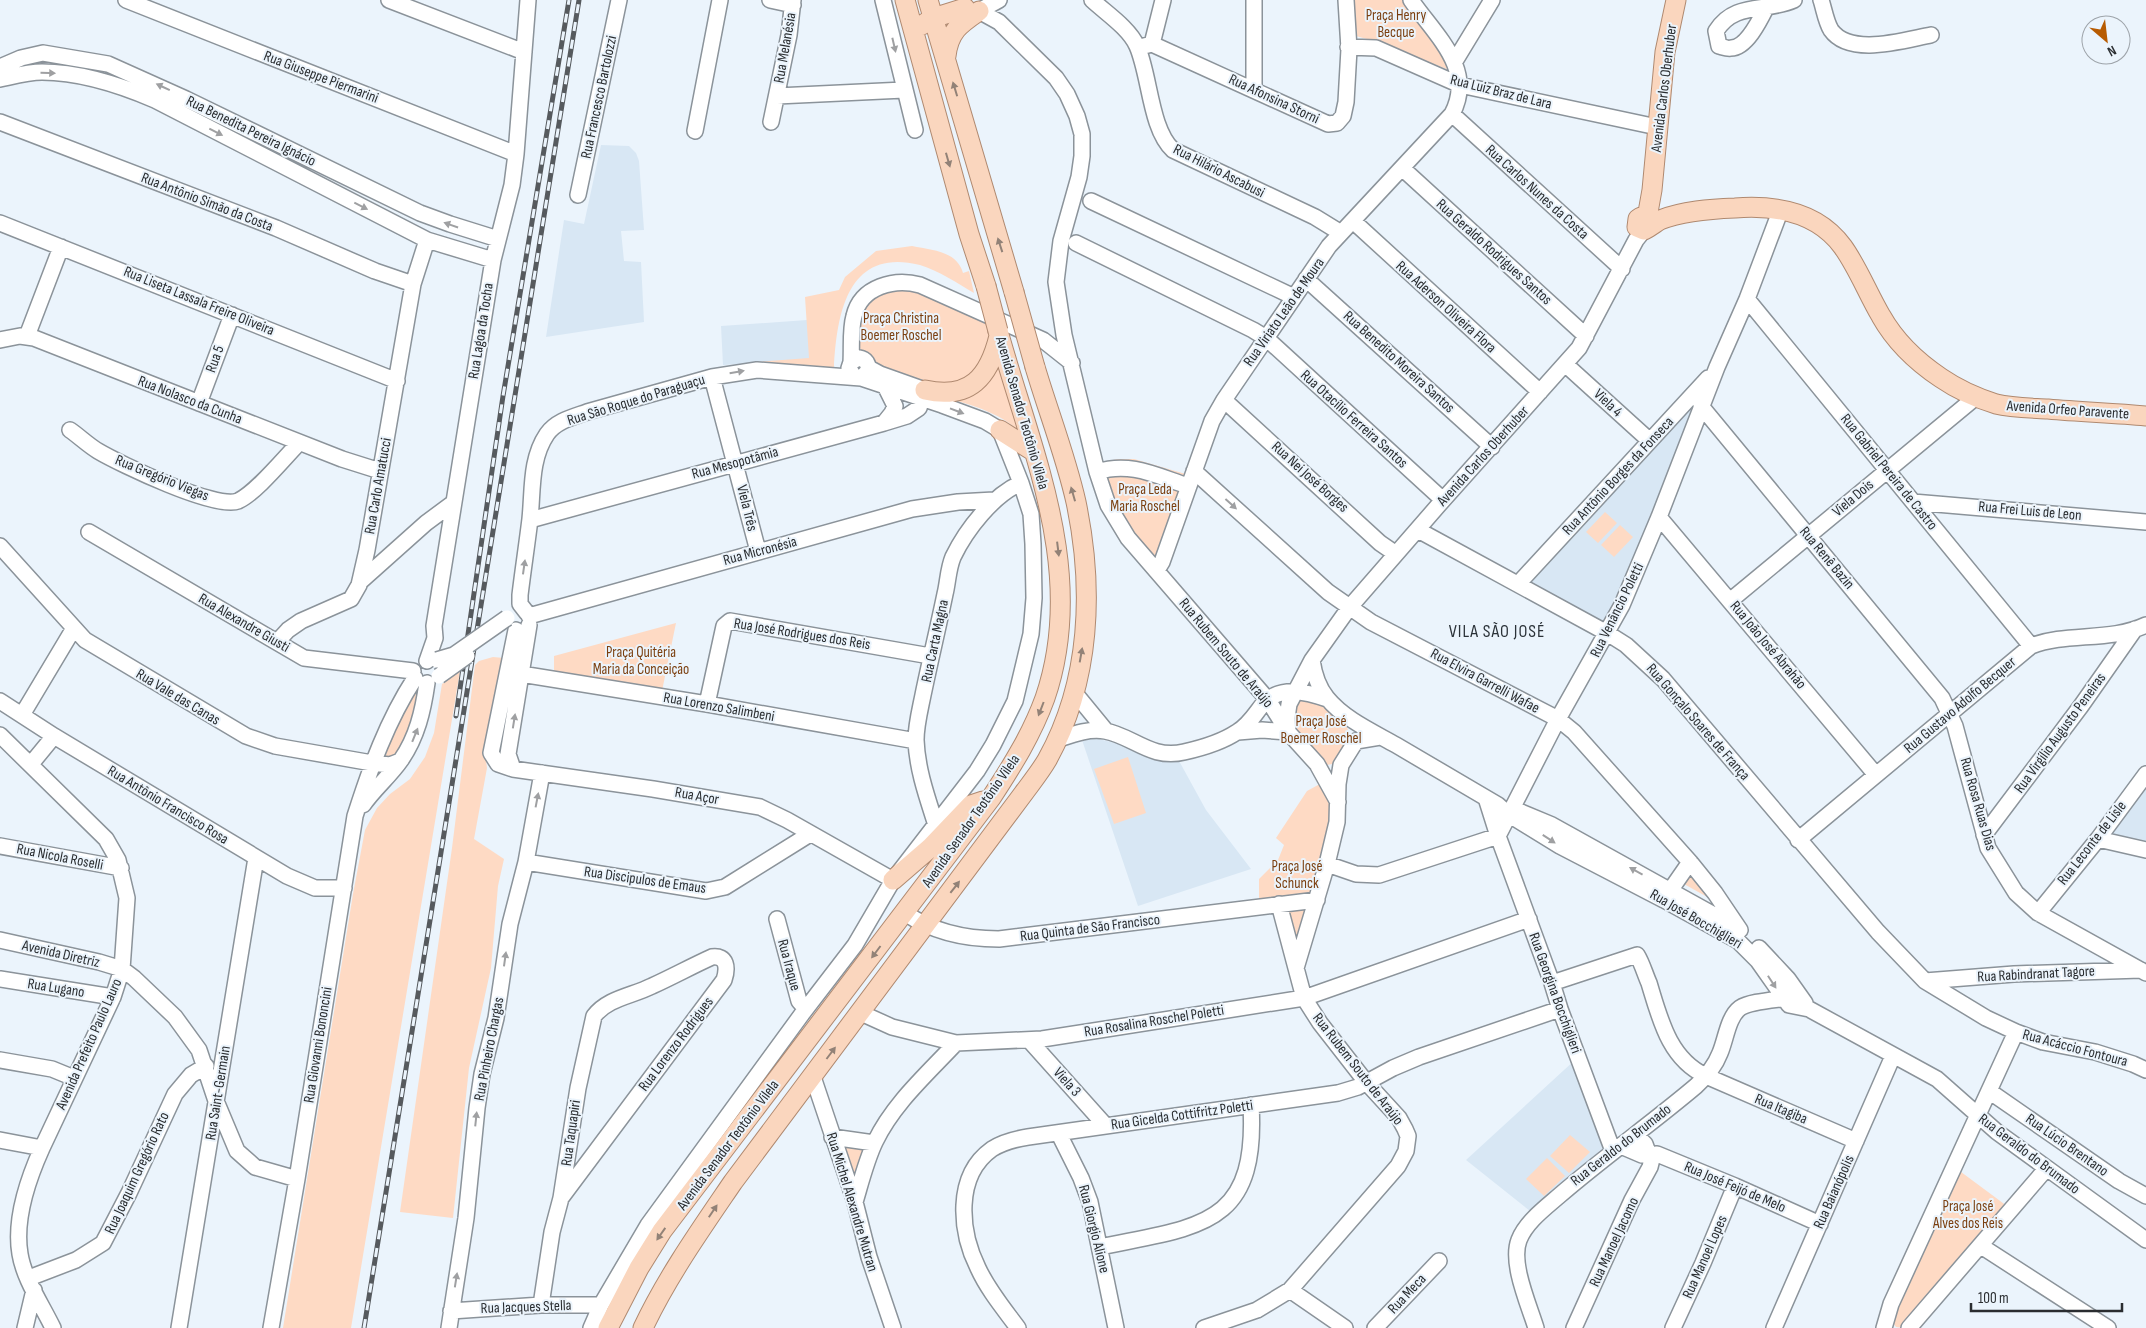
<svg xmlns="http://www.w3.org/2000/svg" width="2146" height="1328" viewBox="0 0 2146 1328" font-family="'Sofia Sans Condensed',sans-serif">
<style>
.built{fill:#d8e7f4}
.green{fill:#fedac4}
.lines{fill:none;stroke-linecap:round;stroke-linejoin:round}
.minor-casing{stroke:#8b939a;stroke-width:18}
.major-casing{stroke:#af8970;stroke-width:21}
.minor{stroke:#fff;stroke-width:15}
.major{stroke:#fad6be;stroke-width:19}
.rail-casing{stroke:#565a5e;stroke-width:5}
.rail{stroke:#ebf4fc;stroke-width:3;stroke-dasharray:9;stroke-linecap:butt}
.minor-bridge-casing{stroke:#8b939a;stroke-width:18;stroke-linecap:butt}
.major-bridge-casing{stroke:#af8970;stroke-width:21;stroke-linecap:butt}
.minor-bridge{stroke:#fff;stroke-width:15}
.major-bridge{stroke:#fad6be;stroke-width:19}
.oneway{fill:#9fa0a2}
.oneway2{fill:#928277}
.labels{text-anchor:middle;dominant-baseline:central;stroke-width:4;stroke-linejoin:round;paint-order:stroke}
.park-label{font-size:15px;fill:#7b3f0f;stroke:#ebf4fc}
.street-label{font-size:15px;fill:#2a2d30;stroke:#ebf4fc}
.quarter-label{font-size:18px;letter-spacing:1px;fill:#2b3238;stroke:#ebf4fc}
</style>
<rect width="100%" height="100%" fill="#ebf4fc"/>
<!-- built -->
<path class="built" d="M601,145l28,1 7,7 3,8 5,69 -23,1 3,30 17,1 3,60 -98,15 18,-117 20,4z
M807,320l3,39 -87,6 -2,-39z
M1698,396l-76,198 -17,35 -80,-44z
M1087,736l91,23 28,51 45,59 -113,37 -57,-169z
M2146,780v67l-41,-12z
M1576,1059l33,88 -74,68 -69,-55z"/>
<!-- green -->
<path class="green" d="M1353,0h55l44,71 -78,-30 -18,-5z
M912,246c20,4 45,5 51,27l6,-2 5,22c-17,-10 -35,-22 -54,-28 -72,-18 -83,48 -86,102l-2,5 -67,-5 -8,-5 52,-4 -4,-61 34,-7 6,-13 31,-26z
M889,278l101,42 -2,33 -14,21 -30,14 -70,-21 -12,-15 -6,-12 5,-43z
M998,359l21,72c-24,-22 -58,-29 -90,-37l20,1z
M1118,459h16l55,16 -34,88 -36,-43 -20,-57z
M1605,512l12,11 -19,20 -12,-11z
M1620,525l13,12 -19,20 -13,-12z
M676,623l-14,68 -108,-15v-20z
M493,657l11,1 -19,95 2,15 -13,71 30,20 -6,27 -7,82 -22,100 -16,150 -53,-6 52,-364 23,-183 4,-4z
M460,671l-109,657h-68l70,-434 12,-64 12,-22 13,-14 20,-15 15,-22 9,-24 8,-49z
M414,692h4l1,18 -21,44 -9,7 -4,-3 4,-14 -2,-1z
M1304,697l37,15 12,31c-8,12 -13,22 -29,22l-34,-33 4,-29z
M1128,757l18,56 -32,11 -20,-55z
M1318,785h9l9,15 -21,99 -56,5v-25l19,-19 6,-15 -8,-7 31,-47z
M1689,872l20,26 -25,-14 -1,-2z
M1315,902l-19,62 -21,-59z
M1570,1135l20,17 -21,21 -19,-17z
M845,1147l18,3 -9,27z
M1547,1158l18,18 -21,20 -18,-17z
M1957,1169l54,40 -108,119 -7,-1 -5,-7z"/>
<g class="lines">
<!-- minor casing -->
<g class="minor-casing">
<path id="minor" d="M126,0l390,154
M389,0l135,52
M770,0l23,5
M883,0l32,130
M999,0l-20,11 20,11 57,56 11,16 10,22 5,18v22l-3,21 -18,64 -5,41 8,53 33,137 11,33 20,33 140,162 20,32 29,32 21,38
M1092,0c14,13 37,28 45,46 13,29 13,83 36,104l142,67 26,16
M1254,0v89
M1821,0c3,9 5,22 10,30 19,27 73,10 100,5
M1767,6c-6,12 -20,42 -36,42 -3,1 -8,-1 -12,-2l-3,-15c19,-30 49,-18 78,-31
M1152,44l176,80 9,-1 6,-7 3,-14 3,-53 -3,-49
M1144,46l8,-2 11,-44
M1348,47l28,1 84,37 197,42
M1455,61l37,-61
M0,67l21,-9 22,-5 65,11 78,35 234,114 30,11 48,15
M0,79c14,-3 28,-7 42,-7 38,0 78,13 113,28l272,140 66,20
M777,96l127,-6
M1452,114l170,155
M0,122l276,106 99,43 38,13
M771,122l18,-87 4,-35
M695,131l25,-131
M1402,168l184,168
M578,195l41,-195
M1091,201l203,96
M1353,221l187,171
M0,223l397,158
M1076,243l177,87 13,8 177,162
M1306,279l186,168
M1747,299l284,347
M27,336l34,-89
M0,340l20,-4 14,2 308,121 38,12
M851,362c1,-15 -1,-32 3,-46 7,-30 41,-38 66,-31l123,55 29,23
M1565,364l85,77
M712,377l46,174
M1224,400l156,143 16,11
M199,403l33,-88
M1701,406l241,292 13,28 33,122 28,45 22,20 108,60
M884,423l8,-10 3,-7 -9,-18
M70,430c10,7 18,15 28,21 22,13 118,59 140,50 18,-8 47,-44 61,-58
M1194,471l134,121 43,30 187,97 16,13 116,130 25,31 25,37
M1097,472c33,-11 60,4 91,14
M1913,502l233,20
M1659,517l217,258
M530,520l354,-97 23,-7 12,-8 6,-18 -45,-16 -11,-6
M1418,530l189,103 19,12 37,34 215,253 47,49 61,37 30,14 27,10 52,10 38,12 13,6
M89,532l215,126 109,13
M0,546l85,94 161,96 29,10 97,17 18,2 10,-4
M1157,570l5,-8 50,-141 12,-21 105,-154 123,-132c24,-45 -17,-79 -41,-114
M361,581l65,-58 27,-20
M1518,584l190,-206
M1731,600l245,-203
M527,613l-7,-9v-9c3,-25 7,-51 10,-76 3,-29 0,-60 17,-85 9,-13 26,-17 40,-22l125,-35 45,-7 104,8 7,-7c1,-7 -2,-12 -9,-13l-8,4 -2,6 5,9
M529,616l383,-107 46,-7 36,-2
M516,630l-25,123 7,11 15,5 140,20 107,18 27,13 106,60
M277,642l11,-12 13,-9 50,-22 8,-14 8,-35 46,-266 14,-44
M1312,660c2,14 6,27 15,38 17,21 46,34 69,47 34,20 68,40 102,60l10,9 52,32 104,54 74,41 20,20 31,44 20,4 128,70 60,53 149,108
M427,661l8,-23 -1,-12 59,-366 19,-75 4,-31 12,-154
M521,674l186,30 209,37
M1074,692l32,39
M0,701l54,35 233,140 28,12h29
M707,704l17,-78 6,-5 200,35
M22,715l52,-87
M1238,732l24,-2 26,2 -1,-14 2,-14 23,-44 37,-52 94,-108 136,-152 57,-108 8,-10
M0,735l106,104 12,21 9,38 -5,71 -9,28 -71,151c-14,31 -28,71 -22,106 4,25 22,51 33,74
M1056,740c15,-5 32,-12 49,-9 28,5 46,29 79,21 18,-4 38,-10 53,-20 12,-7 18,-18 26,-28 17,-19 44,-12 64,-5
M31,764l23,-28
M513,769l-5,-15 21,-129
M1486,798l12,38 54,147 8,26 53,142
M363,805c11,-16 27,-29 38,-45 16,-23 22,-49 26,-77
M1521,812l31,13 182,101
M936,825c-9,-28 -19,-56 -20,-85 0,-15 4,-30 7,-45 7,-34 15,-67 22,-101 3,-12 3,-25 8,-37 13,-27 40,-62 68,-74
M1984,835l97,-129 54,-77
M2098,839l48,11
M1798,840l233,-194c36,-14 79,-4 115,-21
M0,846l121,22
M526,862l180,29 19,-4 85,-53
M1327,864l29,10 23,1 119,-39 60,-117 64,-114 37,-88 58,-150 30,-68 34,-90
M1665,898l25,-36
M1279,904l17,64
M905,913c28,19 60,26 94,26l318,-39
M2038,913l60,-74 48,-65
M777,919l22,82 7,8
M0,940l99,22 23,7 12,9 41,39 24,33 17,51 21,50 18,16 42,12
M1759,948l29,31 17,24
M0,979l113,18
M1925,981l89,-7 127,-4
M1552,983l85,-28c5,8 8,19 12,28 11,36 20,76 57,93l150,65
M861,1013l31,14 64,16 86,-4 262,-41 225,-79
M1029,1040l76,85
M0,1060l52,9 22,9
M813,1077l42,125 14,55 24,71
M1989,1091l130,90 27,15
M1059,1134l22,44 9,24 26,126
M1636,1135l9,9 4,11 8,-1 78,32 85,38
M832,1137l42,6
M0,1140l42,8
M1621,1146l21,9h7
M855,1202c6,-20 11,-41 20,-60 18,-38 52,-68 81,-99
M1981,1246l127,82
M1100,1247c99,-21 158,-19 151,-142
M29,1278l47,-18 27,-17 26,-50 46,-99 16,-19 15,-9
M1290,1290l55,38
M541,1305l11,-73 9,-34 17,-110 16,-72c14,-18 38,-20 58,-30 20,-9 40,-20 60,-29 15,-2 16,11 12,23l-163,218
M451,1311l90,-6h60
M25,1328l9,-38
M179,1328l77,-470
M271,1328l26,-149 58,-363c15,-47 32,-95 60,-138
M449,1328l17,-110 11,-110 5,-34 14,-56 14,-94 16,-62 16,-89
M591,1328l10,-23 47,-80 154,-211 53,-69 38,-65 84,-109 16,-26 22,-44 16,-67 3,-36 -1,-54 -2,-30 -10,-31 -21,-53 -15,-9 -43,-16 -81,-27
M1018,1328c-14,-19 -30,-38 -40,-60 -18,-36 -24,-92 14,-119 11,-7 23,-10 36,-12l310,-44 20,-6 35,-19 26,-11 141,-48
M1204,1328l53,-18 33,-20 108,-124 8,-15 2,-15 -3,-7 -6,-11 -33,-36 -46,-59 -16,-25 -8,-30 31,-104 10,-42 1,-38 3,-19 15,-24 24,-4
M1375,1328l64,-67
M1536,1328c-7,-23 -26,-65 -17,-88 7,-18 26,-32 41,-45 44,-38 91,-71 136,-109 11,-10 19,-20 24,-33 6,-14 8,-36 20,-45 12,-8 43,-8 59,-12
M1574,1328l58,-128 18,-33 3,-12
M1673,1328l30,-65 32,-77
M1774,1328l119,-272
M1884,1328l7,-24 125,-272
M1909,1328l137,-159"/>
</g>
<!-- major casing -->
<g class="major-casing">
<path id="major" d="M905,0l64,234 17,52
M928,0l86,292
M922,25l11,-7 32,-10
M946,56c3,-25 14,-32 33,-45
M1647,218l5,-28 13,-138 11,-52
M1648,228l2,-4 -3,-6 -6,-1 -3,2 -1,8 7,3c6,-3 11,-7 16,-10 23,-9 50,-11 75,-12 40,-3 82,3 108,39 15,21 25,47 38,69 14,25 36,46 60,62 16,11 36,20 55,26 16,4 35,4 52,5 33,3 65,4 98,7
M925,390c45,10 64,-13 74,-54
M1000,430l33,21
M893,880l37,-32 41,-43 12,-4
M608,1328l31,-60 23,-37 329,-433c21,-32 41,-64 54,-100 43,-126 -14,-247 -47,-367
M643,1328c24,-51 58,-99 90,-146l290,-388c8,-11 17,-22 24,-34 44,-79 47,-172 29,-258 -10,-45 -28,-91 -41,-135"/>
</g>
<!-- minor -->
<use href="#minor" class="minor"/>
<!-- major -->
<use href="#major" class="major"/>
<!-- rail casing -->
<g class="rail-casing">
<path id="rail" d="M456,716l47,-320 66,-396
M364,1328l215,-1328"/>
</g>
<!-- rail -->
<use href="#rail" class="rail"/>
<!-- minor-bridge casing -->
<g class="minor-bridge-casing">
<path id="minor-bridge" d="M437,660l17,-5 53,-37
M439,676l28,-20"/>
</g>
<!-- major-bridge casing -->
<g class="major-bridge-casing">
<path id="major-bridge" d="M986,286l12,45
M1014,292l21,75"/>
</g>
<!-- minor-bridge -->
<use href="#minor-bridge" class="minor-bridge"/>
<!-- major-bridge -->
<use href="#major-bridge" class="major-bridge"/>
</g>
<!-- one-way arrows -->
<defs><path id="oneway-solid" d="M-6-.8H1V-3.2L6.5 0L1 3.2V.8H-6Z" transform="scale(1.25)"/></defs>
<g class="oneway">
<use href="#oneway-solid" transform="translate(894 45) rotate(77)"/>
<use href="#oneway-solid" transform="translate(48 73) rotate(1)"/>
<use href="#oneway-solid" transform="translate(163 87) rotate(-155)"/>
<use href="#oneway-solid" transform="translate(216 132) rotate(27)"/>
<use href="#oneway-solid" transform="translate(361 206) rotate(27)"/>
<use href="#oneway-solid" transform="translate(451 225) rotate(-161)"/>
<use href="#oneway-solid" transform="translate(737 372) rotate(-10)"/>
<use href="#oneway-solid" transform="translate(957 411) rotate(21)"/>
<use href="#oneway-solid" transform="translate(1231 504) rotate(42)"/>
<use href="#oneway-solid" transform="translate(524 567) rotate(-82)"/>
<use href="#oneway-solid" transform="translate(514 721) rotate(-81)"/>
<use href="#oneway-solid" transform="translate(415 735) rotate(-68)"/>
<use href="#oneway-solid" transform="translate(537 800) rotate(-79)"/>
<use href="#oneway-solid" transform="translate(1549 839) rotate(33)"/>
<use href="#oneway-solid" transform="translate(1636 871) rotate(-151)"/>
<use href="#oneway-solid" transform="translate(505 959) rotate(-82)"/>
<use href="#oneway-solid" transform="translate(1772 982) rotate(57)"/>
<use href="#oneway-solid" transform="translate(476 1119) rotate(-84)"/>
<use href="#oneway-solid" transform="translate(456 1280) rotate(-81)"/>
</g>
<g class="oneway2">
<use href="#oneway-solid" transform="translate(955 89) rotate(-107)"/>
<use href="#oneway-solid" transform="translate(948 160) rotate(74)"/>
<use href="#oneway-solid" transform="translate(1000 245) rotate(-108)"/>
<use href="#oneway-solid" transform="translate(1073 494) rotate(-106)"/>
<use href="#oneway-solid" transform="translate(1058 549) rotate(83)"/>
<use href="#oneway-solid" transform="translate(1081 655) rotate(-80)"/>
<use href="#oneway-solid" transform="translate(1041 709) rotate(111)"/>
<use href="#oneway-solid" transform="translate(955 887) rotate(-52)"/>
<use href="#oneway-solid" transform="translate(876 952) rotate(127)"/>
<use href="#oneway-solid" transform="translate(831 1053) rotate(-53)"/>
<use href="#oneway-solid" transform="translate(713 1211) rotate(-56)"/>
<use href="#oneway-solid" transform="translate(661 1234) rotate(125)"/>
</g>
<g class="labels">
<!-- park labels -->
<g class="park-label">
<text x="1396" y="15">Praça Henry<tspan x="1396" dy="17">Becque</tspan></text>
<text x="901" y="318">Praça Christina<tspan x="901" dy="17">Boemer Roschel</tspan></text>
<text x="1145" y="489">Praça Leda<tspan x="1145" dy="17">Maria Roschel</tspan></text>
<text x="641" y="652">Praça Quitéria<tspan x="641" dy="17">Maria da Conceição</tspan></text>
<text x="1321" y="721">Praça José<tspan x="1321" dy="17">Boemer Roschel</tspan></text>
<text x="1297" y="866">Praça José<tspan x="1297" dy="17">Schunck</tspan></text>
<text x="1968" y="1206">Praça José<tspan x="1968" dy="17">Alves dos Reis</tspan></text>
</g>
<!-- street labels -->
<g class="street-label">
<text transform="translate(785 48) rotate(-80)">Rua Melanésia</text>
<text transform="translate(321 77) rotate(21)">Rua Giuseppe Piermarini</text>
<text transform="translate(1664 88) rotate(-83)">Avenida Carlos Oberhuber</text>
<text transform="translate(1501 92) rotate(14)">Rua Luiz Braz de Lara</text>
<text transform="translate(599 97) rotate(-78)">Rua Francesco Bartolozzi</text>
<text transform="translate(1274 99) rotate(25)">Rua Afonsina Storni</text>
<text transform="translate(251 131) rotate(26)">Rua Benedita Pereira Ignácio</text>
<text transform="translate(1219 171) rotate(27)">Rua Hilário Ascabusi</text>
<text transform="translate(1537 192) rotate(42)">Rua Carlos Nunes da Costa</text>
<text transform="translate(207 202) rotate(21)">Rua Antônio Simão da Costa</text>
<text transform="translate(1494 252) rotate(42)">Rua Geraldo Rodrigues Santos</text>
<text transform="translate(199 301) rotate(22)">Rua Liseta Lassala Freire Oliveira</text>
<text transform="translate(1446 307) rotate(42)">Rua Aderson Oliveira Flora</text>
<text transform="translate(1284 312) rotate(-55)">Rua Viriato Leão de Moura</text>
<text transform="translate(481 331) rotate(-81)">Rua Lagoa da Tocha</text>
<text transform="translate(215 359) rotate(-70)">Rua 5</text>
<text transform="translate(1399 362) rotate(42)">Rua Benedito Moreira Santos</text>
<text transform="translate(190 400) rotate(21)">Rua Nolasco da Cunha</text>
<text transform="translate(636 400) rotate(-17)">Rua São Roque do Paraguaçu</text>
<text transform="translate(1608 403) rotate(43)">Viela 4</text>
<text transform="translate(2068 410) rotate(4)">Avenida Orfeo Paravente</text>
<text transform="translate(1022 413) rotate(74)">Avenida Senador Teotônio Vilela</text>
<text transform="translate(1354 419) rotate(42)">Rua Otacílio Ferreira Santos</text>
<text transform="translate(1483 456) rotate(-48)">Avenida Carlos Oberhuber</text>
<text transform="translate(735 463) rotate(-15)">Rua Mesopotâmia</text>
<text transform="translate(1889 472) rotate(51)">Rua Gabriel Pereira de Castro</text>
<text transform="translate(1618 476) rotate(-47)">Rua Antônio Borges da Fonseca</text>
<text transform="translate(1310 477) rotate(42)">Rua Nei José Borges</text>
<text transform="translate(162 478) rotate(22)">Rua Gregório Viegas</text>
<text transform="translate(378 486) rotate(-80)">Rua Carlo Amatucci</text>
<text transform="translate(1853 498) rotate(-40)">Viela Dois</text>
<text transform="translate(747 508) rotate(76)">Viela Três</text>
<text transform="translate(2030 511) rotate(5)">Rua Frei Luis de Leon</text>
<text transform="translate(760 551) rotate(-15)">Rua Micronésia</text>
<text transform="translate(1827 558) rotate(50)">Rua Renê Bazin</text>
<text transform="translate(1617 610) rotate(-64)">Rua Venâncio Poletti</text>
<text transform="translate(244 623) rotate(30)">Rua Alexandre Giusti</text>
<text transform="translate(802 634) rotate(9)">Rua José Rodrigues dos Reis</text>
<text transform="translate(935 641) rotate(-78)">Rua Carta Magna</text>
<text transform="translate(1768 645) rotate(50)">Rua João José Abrahão</text>
<text transform="translate(1226 653) rotate(50)">Rua Rubem Souto de Araújo</text>
<text transform="translate(1485 681) rotate(28)">Rua Elvira Garrelli Wafae</text>
<text transform="translate(178 697) rotate(31)">Rua Vale das Canas</text>
<text transform="translate(1960 705) rotate(-40)">Rua Gustavo Adolfo Becquer</text>
<text transform="translate(719 707) rotate(10)">Rua Lorenzo Salimbeni</text>
<text transform="translate(1698 722) rotate(49)">Rua Gonçalo Soares de França</text>
<text transform="translate(2060 733) rotate(-54)">Rua Virgílio Augusto Peneiras</text>
<text transform="translate(697 796) rotate(10)">Rua Açor</text>
<text transform="translate(1978 804) rotate(74)">Rua Rosa Ruas Dias</text>
<text transform="translate(168 805) rotate(31)">Rua Antônio Francisco Rosa</text>
<text transform="translate(971 821) rotate(-55)">Avenida Senador Teotônio Vilela</text>
<text transform="translate(2092 843) rotate(-52)">Rua Leconte de Lisle</text>
<text transform="translate(60 857) rotate(11)">Rua Nicola Roselli</text>
<text transform="translate(645 880) rotate(8)">Rua Discipulos de Emaus</text>
<text transform="translate(1696 919) rotate(30)">Rua José Bocchiglieri</text>
<text transform="translate(1090 928) rotate(-7)">Rua Quinta de São Francisco</text>
<text transform="translate(61 954) rotate(13)">Avenida Diretriz</text>
<text transform="translate(789 965) rotate(75)">Rua Iraque</text>
<text transform="translate(2036 974) rotate(-3)">Rua Rabindranat Tagore</text>
<text transform="translate(56 988) rotate(9)">Rua Lugano</text>
<text transform="translate(1555 993) rotate(70)">Rua Georgina Bocchiglieri</text>
<text transform="translate(1154 1021) rotate(-9)">Rua Rosalina Roschel Poletti</text>
<text transform="translate(89 1044) rotate(-66)">Avenida Prefeito Paulo Lauro</text>
<text transform="translate(676 1044) rotate(-53)">Rua Lorenzo Rodrigues</text>
<text transform="translate(318 1045) rotate(-81)">Rua Giovanni Bononcini</text>
<text transform="translate(2075 1048) rotate(15)">Rua Acáccio Fontoura</text>
<text transform="translate(489 1049) rotate(-79)">Rua Pinheiro Chargas</text>
<text transform="translate(1358 1069) rotate(52)">Rua Rubem Souto de Araújo</text>
<text transform="translate(1067 1082) rotate(48)">Viela 3</text>
<text transform="translate(218 1093) rotate(-81)">Rua Saint-Germain</text>
<text transform="translate(1781 1109) rotate(23)">Rua Itagiba</text>
<text transform="translate(1182 1115) rotate(-8)">Rua Gicelda Cottifritz Poletti</text>
<text transform="translate(571 1133) rotate(-82)">Rua Taquapiri</text>
<text transform="translate(728 1145) rotate(-53)">Avenida Senador Teotônio Vilela</text>
<text transform="translate(1621 1145) rotate(-38)">Rua Geraldo do Brumado</text>
<text transform="translate(2067 1145) rotate(35)">Rua Lúcio Brentano</text>
<text transform="translate(2029 1154) rotate(37)">Rua Geraldo do Brumado</text>
<text transform="translate(137 1173) rotate(-65)">Rua Joaquim Gregório Rato</text>
<text transform="translate(1735 1187) rotate(23)">Rua José Feijó de Melo</text>
<text transform="translate(1834 1192) rotate(-66)">Rua Baianópolis</text>
<text transform="translate(852 1202) rotate(73)">Rua Michel Alexandre Mutran</text>
<text transform="translate(1094 1229) rotate(76)">Rua Giorgio Alione</text>
<text transform="translate(1614 1242) rotate(-65)">Rua Manoel Jacomo</text>
<text transform="translate(1705 1257) rotate(-66)">Rua Manoel Lopes</text>
<text transform="translate(1407 1294) rotate(-47)">Rua Meca</text>
<text transform="translate(526 1307) rotate(-2)">Rua Jacques Stella</text>
</g>
<!-- quarter labels -->
<g class="quarter-label">
<text x="1497" y="631">VILA SÃO JOSÉ</text>
</g>
</g>
<!-- north arrow -->
<g transform="translate(2106 40) rotate(152)"><circle r="24" fill="#ebf4fc" stroke="#9ea4aa"/>
<path d="M0-4L9 19L0 12L-9 19Z" fill="#b75b01"/>
<text y="-8" font-size="14" font-weight="bold" text-anchor="middle" fill="#2a2d30">N</text>
</g>
<!-- scale -->
<path d="M1971 1303v8h151v-8" fill="none" stroke="#2a2d30" stroke-width="2.5"/>
<text x="1978" y="1303" font-size="15" fill="#2a2d30" stroke="#ebf4fc" stroke-width="4" paint-order="stroke">100 m</text>
</svg>
